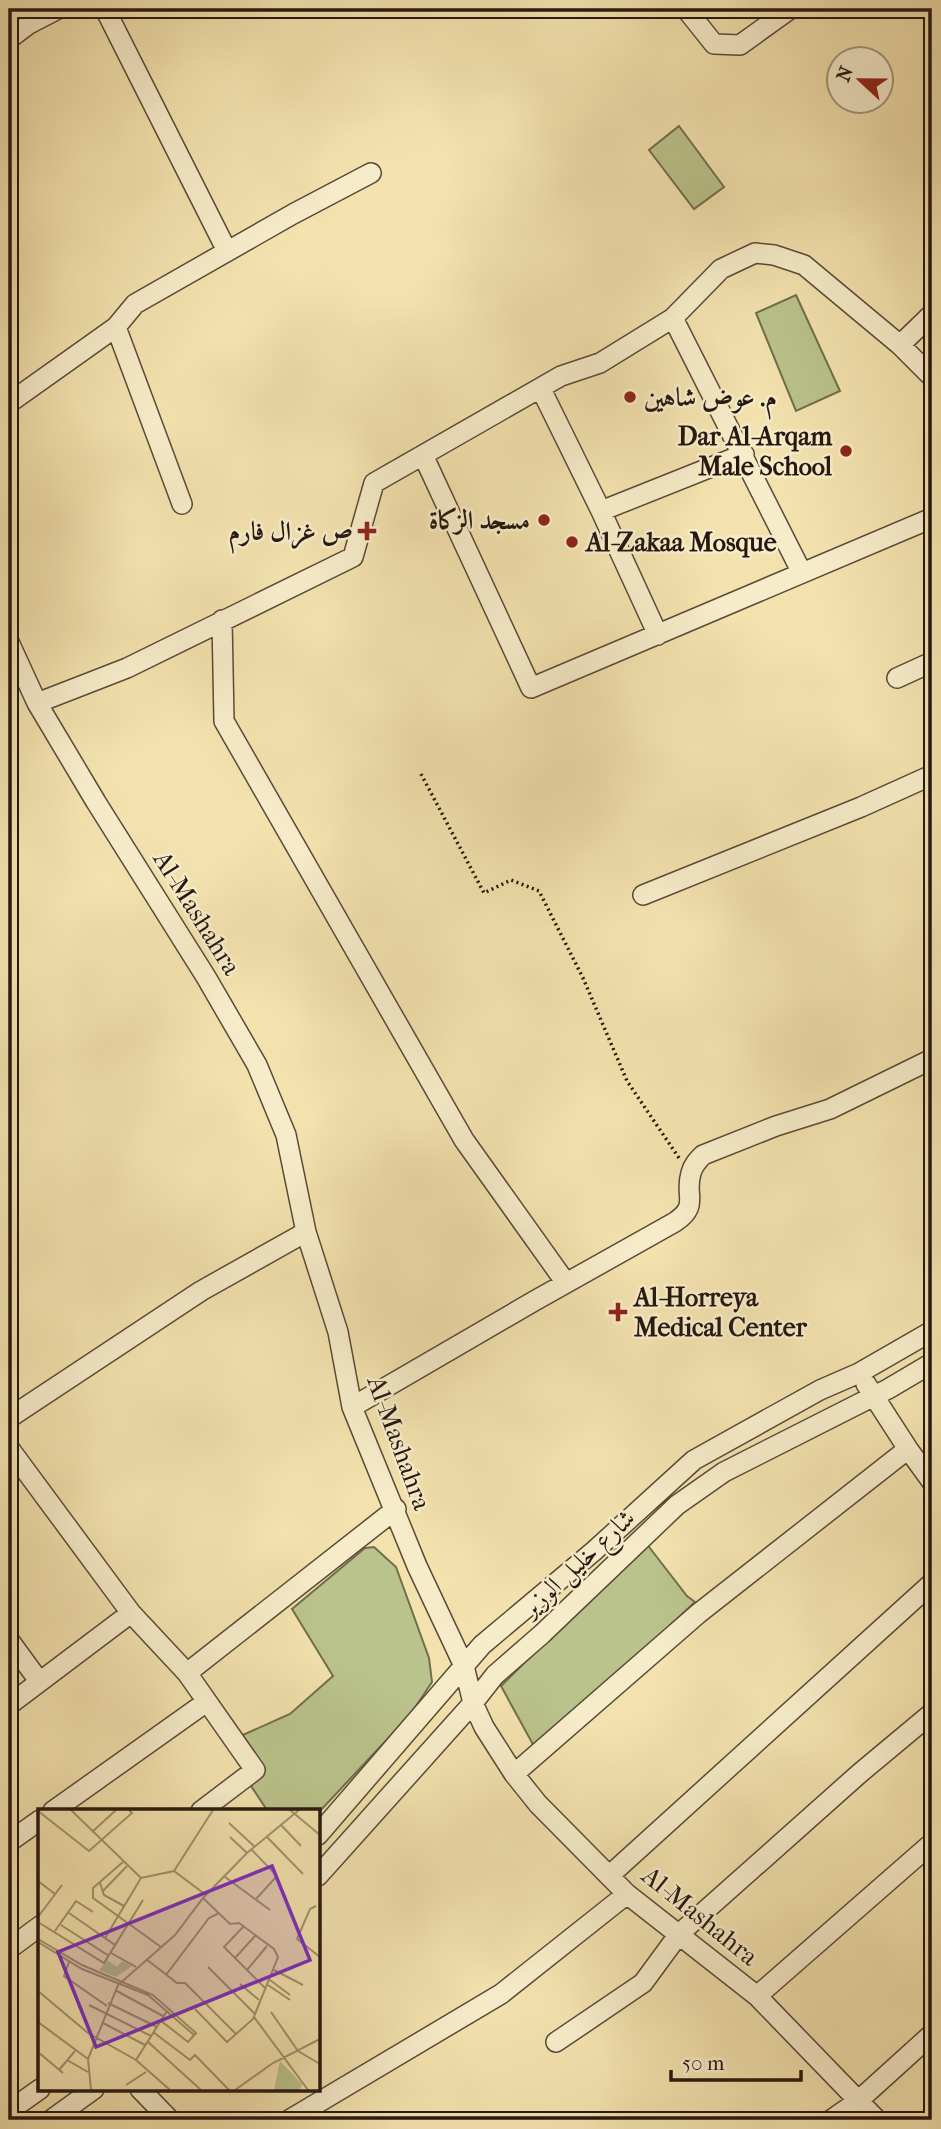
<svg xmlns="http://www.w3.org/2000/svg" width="941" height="2129" viewBox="0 0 941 2129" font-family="'IM FELL French Canon',Amiri,serif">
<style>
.green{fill:#bac38b;stroke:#706e4e;stroke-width:2}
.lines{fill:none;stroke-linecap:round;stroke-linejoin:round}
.minor-casing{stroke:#594a38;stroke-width:22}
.path{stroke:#261810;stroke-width:3.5;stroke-dasharray:2 3.5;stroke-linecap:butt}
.minor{stroke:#f7ecca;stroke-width:19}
.poi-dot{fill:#8f2418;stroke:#f7ecca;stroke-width:2.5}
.labels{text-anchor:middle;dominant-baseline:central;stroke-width:5;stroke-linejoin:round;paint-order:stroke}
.poi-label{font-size:26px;font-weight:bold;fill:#261810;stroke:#f7ecca;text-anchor:start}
.street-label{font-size:26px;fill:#261810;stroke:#f7ecca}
.inset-road{fill:none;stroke:#a1916f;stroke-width:2}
.view{fill:#7b2cbf;fill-opacity:0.15;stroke:#7b2cbf;stroke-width:3.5}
.inset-edge{fill:none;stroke:#261810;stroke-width:3.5}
</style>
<rect width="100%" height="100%" fill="#f3e2ae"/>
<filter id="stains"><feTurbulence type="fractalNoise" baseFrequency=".00286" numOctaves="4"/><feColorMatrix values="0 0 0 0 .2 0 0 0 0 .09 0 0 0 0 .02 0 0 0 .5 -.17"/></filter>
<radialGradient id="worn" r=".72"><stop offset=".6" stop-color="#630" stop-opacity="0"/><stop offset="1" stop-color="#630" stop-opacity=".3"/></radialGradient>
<!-- green -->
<path class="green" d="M679,126l45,61 -30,22 -45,-59z
M796,295l44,96 -44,20 -40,-98z
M646,1543l41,53 8,6 -159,148 -35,-64z
M374,1547l22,20 33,91 3,24 -22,33 -91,97 -1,-1 -51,-1 -16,-24 11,-13 -26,-35 54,-24 43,-38 -41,-67 73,-61z"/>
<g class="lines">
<!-- minor casing -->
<g class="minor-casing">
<path id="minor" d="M105,9l122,242
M686,9l28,35 26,1 50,-36
M9,39l20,-15 29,-15
M673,318l129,255
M116,327l66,177
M900,345l32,-31
M541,389l60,122 57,124
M9,403l107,-76 19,-23 158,-90 78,-41
M423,455l108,233 401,-170
M601,511l143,-57
M222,620l2,101 240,419 102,143
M9,642l28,61 59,99 110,175 51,88 29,70 20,97 32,100 14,75 65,159 47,100 9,37 11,24 30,47 24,30 89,90 130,102 120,124
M897,678l35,-16
M37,703l90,-35 226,-111 21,-74 187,-107 39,-13 73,-45 48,-49 34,-16 19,2 30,10 96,80 32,32
M643,895l218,-88 71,-32
M866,1384l42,65 24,33
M352,1407l184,-107 139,-78c25,-17 9,-26 16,-49 2,-8 7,-13 12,-18l73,-29 54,-17 102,-50
M9,1418l192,-127 105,-59
M9,1448l122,165 56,60 68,97 -54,41
M9,1640l30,41
M187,1673l209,-164
M9,1705l122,-92
M514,1774l185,-161 209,-164
M53,1811l152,-108
M318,1835l164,-190 112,-94 100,-91 126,-70 39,-17 73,-42
M9,1842l31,-22
M610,1875l322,-292
M318,1876l155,-173 22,-28 47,-41 135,-129 47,-33 164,-83 44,-26
M9,1949l31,-23
M757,1996l175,-153
M556,2042l87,-59 36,-49 181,-161 72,-60
M140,2089l30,31
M9,2111l31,-22
M51,2120l43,-31
M289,2120l212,-126 126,-100
M831,2120l27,-19 74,-67"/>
</g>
<!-- path -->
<path class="path" d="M421,774l63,119 27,-13 28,11 44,87 44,103 52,77"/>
<!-- minor -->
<use href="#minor" class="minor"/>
</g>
<!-- markers -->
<g class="poi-dot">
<circle cx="630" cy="397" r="7"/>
<circle cx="846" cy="451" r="7"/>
<circle cx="544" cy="520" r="7"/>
<path d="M363.5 520.5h7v7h7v7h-7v7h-7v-7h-7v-7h7z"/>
<circle cx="572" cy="542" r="7"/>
<path d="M614.5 1301.5h7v7h7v7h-7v7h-7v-7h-7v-7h7z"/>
</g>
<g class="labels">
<!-- poi labels -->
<g class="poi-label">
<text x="644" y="397">م. عوض شاهين</text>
<text x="832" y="436" text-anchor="end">Dar Al-Arqam<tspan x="832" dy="30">Male School</tspan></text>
<text x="530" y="520" text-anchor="end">مسجد الزكاة</text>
<text x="353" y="531" text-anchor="end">ص غزال فارم</text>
<text x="586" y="542">Al-Zakaa Mosque</text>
<text x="634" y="1297">Al-Horreya<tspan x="634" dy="30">Medical Center</tspan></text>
</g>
<!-- street labels -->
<g class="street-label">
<text transform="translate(197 913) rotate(58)">Al-Mashahra</text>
<text transform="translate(399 1443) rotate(70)">Al-Mashahra</text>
<text transform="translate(578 1563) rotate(-43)">شارع خليل الوزير</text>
<text transform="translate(700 1916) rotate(39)">Al-Mashahra</text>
</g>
</g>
<!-- overview -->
<g transform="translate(38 1809)">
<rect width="282" height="282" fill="#f3e2ae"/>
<path d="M69,151l10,7 5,-6 10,5 -16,11 -17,-7zM242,252l22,23 -2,6h-26z" fill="#bac38b"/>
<path class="inset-road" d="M33,1l70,68 33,-7M252,1l30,25M0,2l51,40 43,-38 -3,-3M191,14l26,24M243,16l20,21M54,23l24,-22M228,27l37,38M192,28l17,16M214,41l25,26 -21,23M85,53l-30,26v10l68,49M136,62l39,-61M136,62l32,24M187,68l45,33M0,72l17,13M62,74l4,12 20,11M64,83l25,-26M278,97l-6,3 -13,30 23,18M31,104l46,32M0,108l24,-32M0,113l66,41 39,-63M23,116l48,31M205,118l-19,20 41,41M17,122l21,-30 17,11M67,129l36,-60M0,130l44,26 71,30 43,38 -8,9 -28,-22M0,133l44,27 66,26 46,40M73,144l25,14M197,149l20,-22M108,150l31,24h8l51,51M31,153l-5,14 43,30M170,158l47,47M209,161l20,-24M236,161l29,15M128,166l43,-57 10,-5M232,171l20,15M202,175l19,16M230,176l22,15M77,181l48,26M0,182l50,42 48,27 34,30M70,194l49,24M51,196l62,31M157,200l32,33 26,-23 25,-62 -4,-8 -35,-26 -9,1 -27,-26M233,203l27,39 22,13M216,208l54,73M0,213l50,37M65,214l42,22M115,223l37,28 5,-5 34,35M109,232l54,49M0,243l25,21M29,251l21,12M98,251l31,-49M21,261l16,-19M88,276l20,-13M53,281l-3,-31 30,-74 57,-50 28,-37 44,-45 52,-43M197,281l38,-27 47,-24"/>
<path class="view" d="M234,57l38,94 -214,87 -38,-95z"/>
<rect width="282" height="282" class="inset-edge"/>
</g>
<!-- margin -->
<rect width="941" height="2129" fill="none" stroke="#f3e2ae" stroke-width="35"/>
<rect x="10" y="10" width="920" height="2108" fill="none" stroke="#261810" stroke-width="3.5"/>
<rect x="18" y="18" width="906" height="2094" fill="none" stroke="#261810" stroke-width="2"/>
<!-- north arrow -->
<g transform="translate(860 80) rotate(292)"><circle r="33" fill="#f7ecca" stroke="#a39780" stroke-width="2"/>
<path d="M0-5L12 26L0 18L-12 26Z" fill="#8f2418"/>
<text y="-10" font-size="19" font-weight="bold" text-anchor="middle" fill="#261810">N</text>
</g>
<!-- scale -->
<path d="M671 2070v10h130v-10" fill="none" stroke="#261810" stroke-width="3.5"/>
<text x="682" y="2070" font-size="21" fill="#261810" stroke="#f7ecca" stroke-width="5" paint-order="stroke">50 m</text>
<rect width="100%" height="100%" filter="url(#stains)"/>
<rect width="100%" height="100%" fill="url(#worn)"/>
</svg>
